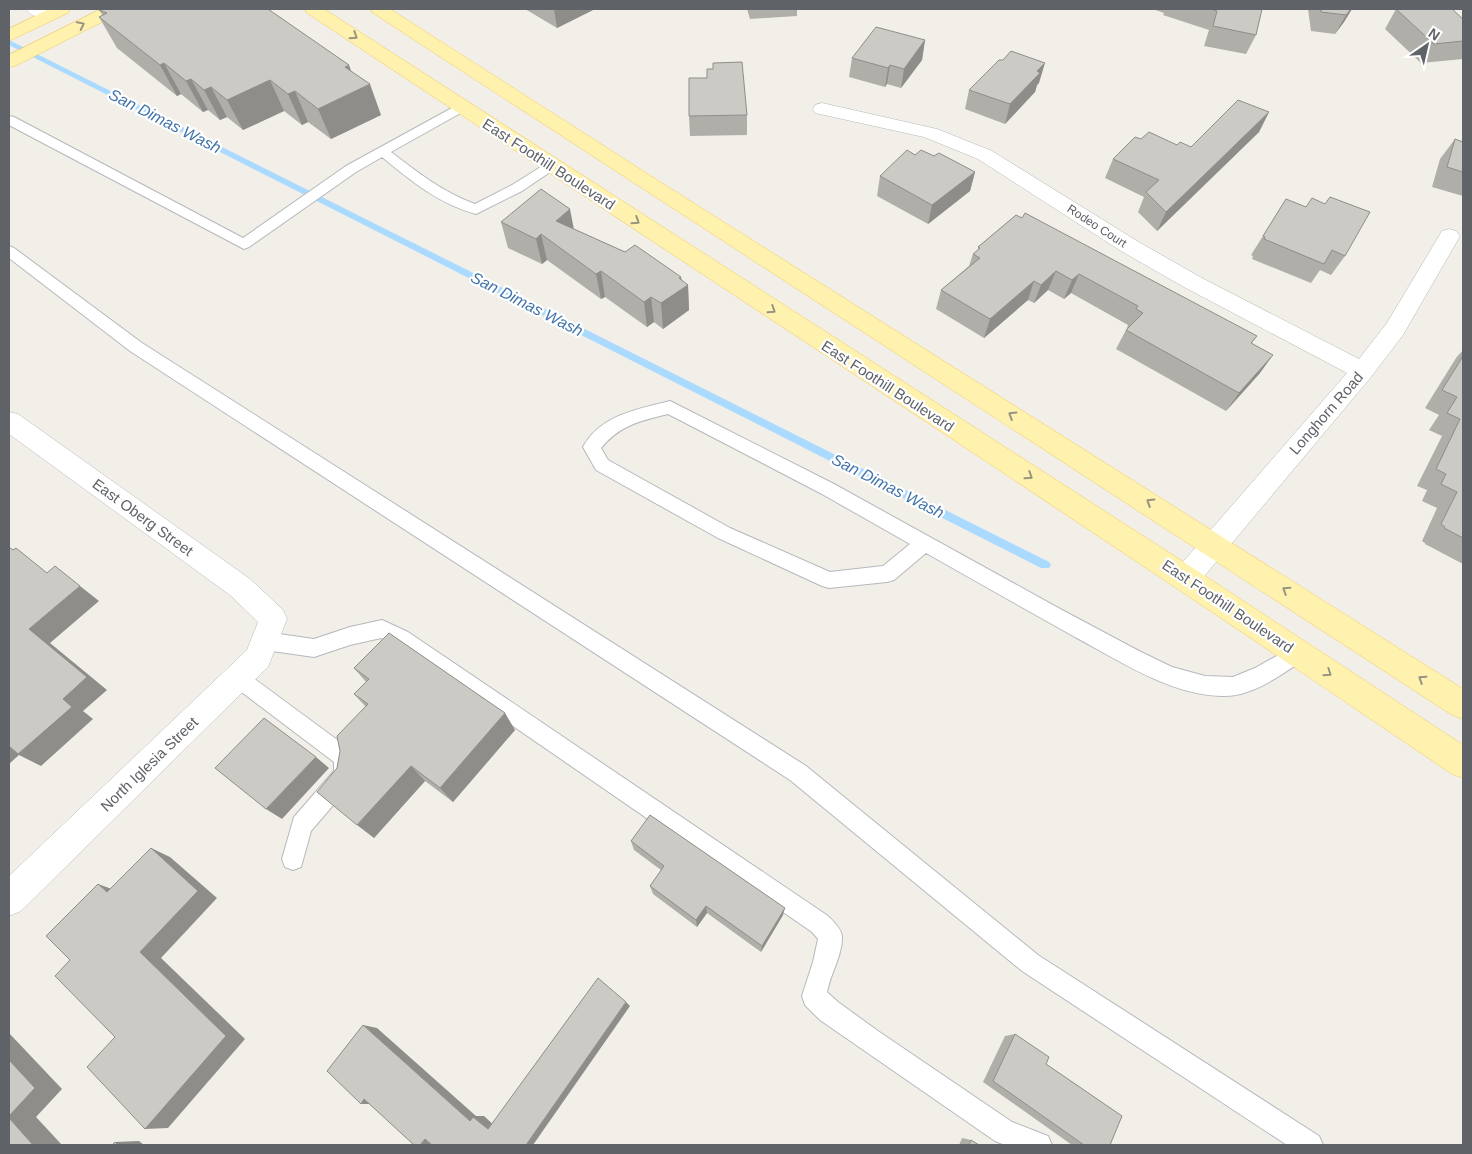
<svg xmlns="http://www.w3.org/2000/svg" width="1472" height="1154" viewBox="0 0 1472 1154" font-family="Arial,sans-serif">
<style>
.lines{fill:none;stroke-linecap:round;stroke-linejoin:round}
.stream{fill:#aadaff;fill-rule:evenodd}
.lane-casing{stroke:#b5b8bc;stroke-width:2}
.street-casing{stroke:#b5b8bc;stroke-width:1}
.primary-casing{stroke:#f2c960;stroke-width:1}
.lane{fill:#fff;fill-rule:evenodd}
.street{fill:#fff;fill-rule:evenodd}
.primary{fill:#fff2af;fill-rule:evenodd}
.wall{fill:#afaea9}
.shaded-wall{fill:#8f8d8a}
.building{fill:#cccac5;stroke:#8f8d8a}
.oneway{stroke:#979581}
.labels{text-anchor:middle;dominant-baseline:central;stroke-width:4.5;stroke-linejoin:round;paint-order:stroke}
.far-street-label{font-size:12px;fill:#5f6368;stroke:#fff}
.street-label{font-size:15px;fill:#5f6368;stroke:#fff}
.water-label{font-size:16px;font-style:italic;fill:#4174aa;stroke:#fff}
</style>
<rect width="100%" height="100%" fill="#f1efe8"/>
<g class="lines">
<!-- stream -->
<path class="stream" d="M9,40l1040,522 2,3 -2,3h-8l-1032,-523z"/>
<!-- lane casing -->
<g class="lane-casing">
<path id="lane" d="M461,103l6,4 -1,3 -75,42c29,22 50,39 84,52l37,-19 35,-22 5,-1 7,4 -37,25 -46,23c-37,-10 -65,-33 -94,-57l-26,15 -107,75 -5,2 -235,-124v-9l5,1 229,121 103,-72z
M9,246l5,2 128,95 664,423 232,189 281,181 4,9h-36l-265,-174 -232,-191 -660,-429 -121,-93z
M670,401l164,83 228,126 77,41 33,16 33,9 28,1 22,-9 43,-24 7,3 3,6 -3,6c-24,16 -53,38 -83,37 -52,-1 -102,-35 -147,-59 -50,-28 -100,-56 -149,-84l-32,27 -7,2 -58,6 -7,-2 -104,-48 -122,-68 -13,-23c17,-32 55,-38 87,-46zM668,414l154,80 88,50 -27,22 -53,6 -100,-44 -122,-68 -7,-12c19,-23 39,-27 67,-34z
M382,620l26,12 420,284c5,5 13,12 14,20 1,18 -12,39 -15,56l11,10 40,29 134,91 36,14 4,9h-47l-10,-4 -175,-121 -15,-15 -3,-9 11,-34 5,-23 -6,-7 -418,-288 -13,-6 -31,7 -36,12 -49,-7 -7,-3 -3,-6 3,-6 7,-3 49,7 36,-12z
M238,669l7,3 106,78c5,10 6,22 2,32l-42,49 -10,36 -8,3 -8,-3 -3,-8 12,-42 40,-46v-9l-103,-78 -3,-6 3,-6z"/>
</g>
<!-- street casing -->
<g class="street-casing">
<path id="street" d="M26,9c10,0 25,-3 31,6l-2,4c-9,2 -24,-2 -29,-10z
M822,103l115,26 55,22 145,90 63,36 159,82 28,-36 55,-92 7,-2 7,2 4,5 -57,99 -32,42 -175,209 -10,4 -10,-4 -4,-8 4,-8 171,-197 -163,-86 -63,-36 -143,-92 -54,-22 -109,-24 -2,-4 2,-4z
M9,412l9,2 232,165 33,31 4,9 -19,48 -247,244 -12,5v-40l238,-226 11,-28 -28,-27 -221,-161z"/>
</g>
<!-- primary casing -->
<g class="primary-casing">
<path id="primary" d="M49,9h21l-2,4 -59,28v-12z
M101,9h21l-2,4 -105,53 -6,1v-12z
M305,9h19l872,561 267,175v33l-11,-4c-379,-258 -763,-508 -1145,-761z
M371,9h19l267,171 806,509v30l-11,-4 -1079,-702z"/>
</g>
<!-- lane -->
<use href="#lane" class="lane"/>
<!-- street -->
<use href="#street" class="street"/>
<!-- primary -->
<use href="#primary" class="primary"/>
</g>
<!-- wall -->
<path class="wall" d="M525,9h70l-38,19z
M747,9h61h-11v7l-47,3z
M1153,9h109l-6,26 -10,19 -42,-8 5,-16 -46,-15 1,-2z
M1308,9h44l-8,13 -9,12 -24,-3z
M1396,9l67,10v40l-42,4 -36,-34z
M99,10l252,62 30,43 -50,24 -23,-17 -6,3 -18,-14 -41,19 -16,-13 -7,3 -12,-10 -5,2 -22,-18 -4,2 -60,-48 -18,-31 4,-1z
M925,40l-3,20 -21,28 -14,-4 -2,3 -36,-10 3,-19z
M1039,83l-2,2 -2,7 -30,32 -40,-15 4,-19z
M1269,112l-10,20 -102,99 -19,-19 6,-15 -39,-19 8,-19 28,-20 50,8z
M747,115v20l-57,1 -1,-20z
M1455,139l8,3v54l-31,-9 8,-28z
M915,155l19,1 41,16 -5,19 -42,33 -51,-28 3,-20z
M1286,199l59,57 -14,19 -11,-5 -9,13 -59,-24 1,-3 -2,-1z
M1016,215l241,121 -5,7 8,30 -34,38 -110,-62 10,-19 2,-2h-1l1,-3 -57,-32 -7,6 -16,-9 -14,13 -6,-3 -44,38 -48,-29 5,-19 28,-24 4,-12 5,-4v-3z
M501,222l73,7 107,48 1,4 6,4 1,25 -26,19 -9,-7 -7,5 -42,-30 -4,2 -54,-39 -5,4 -34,-16z
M1463,350v214l-38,-20v-1l-3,-2 15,-33 -15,-7 5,-11 -10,-4 25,-50 -13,-6 10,-15 -14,-7 31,-50z
M354,668l161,62 -62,72 -28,-21 -51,57 -37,-70 28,-62 -11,-12 12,-12z
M631,841l152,74 -22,37 -54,-39 -10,14 -44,-33 -3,-8 11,-16 -27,-20z
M1015,1034l31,30 64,81h-38l-89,-63 22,-46z
M962,1138l9,2 8,5h-20z"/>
<!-- shaded-wall -->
<path class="shaded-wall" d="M554,9h41l-38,19z
M1351,9h1l-8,13 -9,12 11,-19z
M925,40l-3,20 -21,28 3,-19z
M164,63l17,31 -4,2 -17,-31z
M1045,63l-6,20 -2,2 -2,7 -30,32 5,-20 27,-33z
M349,65l9,25 12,-6 11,31 -50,24 -13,-30 27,-42z
M890,65l-3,19 -2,3 3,-19z
M191,79l17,31 -5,2 -17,-31z
M270,80l14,31 -41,19 -16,-30z
M211,87l16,30 -7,3 -16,-30z
M295,91l13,31 -6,3 -14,-31z
M1269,112l-10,20 -102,99 9,-19z
M975,172l-5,19 -42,33 4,-19z
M570,209l5,26 -19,-14z
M541,234l6,26 -5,4 -6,-25z
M601,271l4,26 -4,2 -5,-25z
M1056,271l-8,19 -14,13 7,-18z
M1079,274l-8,19 -7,6 8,-19z
M681,277l1,12 6,-4 1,25 -26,19 -2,-26 18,-25z
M1034,281l-6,19 -44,38 6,-19z
M651,297l3,25 -7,5 -3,-25z
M1273,355l-13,18 -34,38 13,-18z
M80,586l19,15 -49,42 57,47 -24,21 10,8 -52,47 -22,-11 -10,9v-21l54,-44 -34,-70z
M505,713l10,17 -62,72 -13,-14z
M316,757l13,11 -47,51 -16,-10z
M411,766l14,15 -51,57 -17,-13z
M151,848l19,9 47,41 -56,60 84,81 -77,89 -23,1 -5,-177z
M98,884l22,8h-13z
M706,906l1,7 -10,14 -1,-7z
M785,908l-2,7 -22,37 1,-6z
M626,1002l4,4 -97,139h-7z
M363,1025l14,3 99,88h8l14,13h-10l-18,-8z
M9,1033l53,56 -26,28 26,28h-29l-24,-27z
M364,1099l11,5h-14z
M437,1138l-5,7h-12l5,-6z
M139,1141l5,4h-26l-3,-3z"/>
<!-- building -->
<path class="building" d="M101,9h167l81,56 -4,2 25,17 -52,25 -23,-18 -7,3 -18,-14 -43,20 -16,-13 -7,3 -13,-11 -5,2 -22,-18 -4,2 -61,-48 8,-4 -8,-3z
M1211,9h51l-6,26 -43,-9 4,-15z
M1321,9h30l-5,6 -25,-3z
M1396,9h56l11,10v22l-29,3z
M876,27l49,13 -21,29 -14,-4 -2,3 -36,-10z
M1011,51l34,12 -8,8 3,2 -30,31 -41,-14 30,-30h4z
M742,62l5,53 -58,1v-38h18v-9h6v-6z
M1238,100l31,12 -103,100 -20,-20 13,-12 -46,-21 22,-22 6,2 8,-7 28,13 3,-3 11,5z
M1455,139l8,3v30l-16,-5z
M907,150l8,5 6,-5 13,6 5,-3 36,19 -43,33 -52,-29z
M541,189l29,20 -14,12 69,31 10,-7 46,32 -2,1 9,7 -27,18 -10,-6 -7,5 -43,-31 -5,3 -55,-40 -5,5 -35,-17z
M1330,197l40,15 -25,44 -13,-6 -8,14 -60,-25 1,-2 -2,-1 23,-37 20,8 6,-9 13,6z
M1025,213l232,123 -6,7 22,12 -34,38 -113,-63 17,-17 -7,-4 2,-3 -59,-32 -7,6 -16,-9 -15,14 -7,-4 -44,38 -49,-29 39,-32 -7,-4 7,-6 -2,-1 38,-32 6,3z
M1463,356v182l-19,-10 1,-1 -4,-3 16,-32 -16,-8 5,-10 -10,-5 24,-50 -13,-6 10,-16 -15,-7z
M9,547l4,3 3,-2 31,25 8,-7 25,20 -51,43 58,48 -24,22 9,8 -54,47 -9,-8z
M389,633l116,80 -65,75 -29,-22 -54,59 -40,-33 20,-24 3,-17 -3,-15 31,-32 -14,-10 15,-15 -15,-11z
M264,718l52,39 -50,52 -51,-41z
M650,815l135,93 -23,38 -56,-40 -10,14 -46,-34 14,-20 -33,-25z
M151,848l47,43 -58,61 86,84 -81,93 -58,-62 28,-30 -60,-61 15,-16 -24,-24 52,-52 9,8z
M598,978l28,24 -100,143h-94l-7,-6 -5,6h-6l-50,-46 -3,5 -34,-33 36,-46 107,96 3,-4 15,12z
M1015,1034l34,23 -3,7 76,52 -12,29h-26l-91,-64z
M9,1060l26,28 -26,28z
M9,1118l24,27h-24z
M971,1140l8,5h-10z
M115,1142l3,3h-6z"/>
<!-- one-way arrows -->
<defs><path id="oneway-chevron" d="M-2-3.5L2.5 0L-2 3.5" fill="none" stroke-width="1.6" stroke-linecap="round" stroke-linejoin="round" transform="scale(1.25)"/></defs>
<g class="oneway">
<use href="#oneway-chevron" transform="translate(81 25) rotate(-26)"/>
<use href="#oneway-chevron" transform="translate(354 36) rotate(34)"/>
<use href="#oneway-chevron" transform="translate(636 221) rotate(33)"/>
<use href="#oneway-chevron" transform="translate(772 310) rotate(33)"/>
<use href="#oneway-chevron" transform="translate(1012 415) rotate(-148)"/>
<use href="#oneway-chevron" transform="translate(1029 476) rotate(33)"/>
<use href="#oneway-chevron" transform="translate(1150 502) rotate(-148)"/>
<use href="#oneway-chevron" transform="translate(1286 590) rotate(-147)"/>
<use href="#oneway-chevron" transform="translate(1328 673) rotate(34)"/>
<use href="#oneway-chevron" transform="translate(1422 679) rotate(-147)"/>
</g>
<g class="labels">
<!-- far-street labels -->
<g class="far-street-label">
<text transform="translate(1097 226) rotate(33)">Rodeo Court</text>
</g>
<!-- street labels -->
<g class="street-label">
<text transform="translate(549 164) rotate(33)">East Foothill Boulevard</text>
<text transform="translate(888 386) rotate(33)">East Foothill Boulevard</text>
<text transform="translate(1326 413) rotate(-49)">Longhorn Road</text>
<text transform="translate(143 517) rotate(36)">East Oberg Street</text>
<text transform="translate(1228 606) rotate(34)">East Foothill Boulevard</text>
<text transform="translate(149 764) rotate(-44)">North Iglesia Street</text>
</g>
<!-- water labels -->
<g class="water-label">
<text transform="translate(165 121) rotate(27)">San Dimas Wash</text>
<text transform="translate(527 304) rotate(27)">San Dimas Wash</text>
<text transform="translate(888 486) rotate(27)">San Dimas Wash</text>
</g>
</g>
<!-- border -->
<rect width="1472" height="1154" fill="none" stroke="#5f6368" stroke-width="20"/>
<!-- north arrow -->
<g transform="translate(1427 45) rotate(34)" stroke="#ffffff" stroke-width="4" paint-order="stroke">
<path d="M0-4L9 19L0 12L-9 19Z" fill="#5f6368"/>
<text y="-8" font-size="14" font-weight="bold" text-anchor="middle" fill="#5f6368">N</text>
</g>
</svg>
